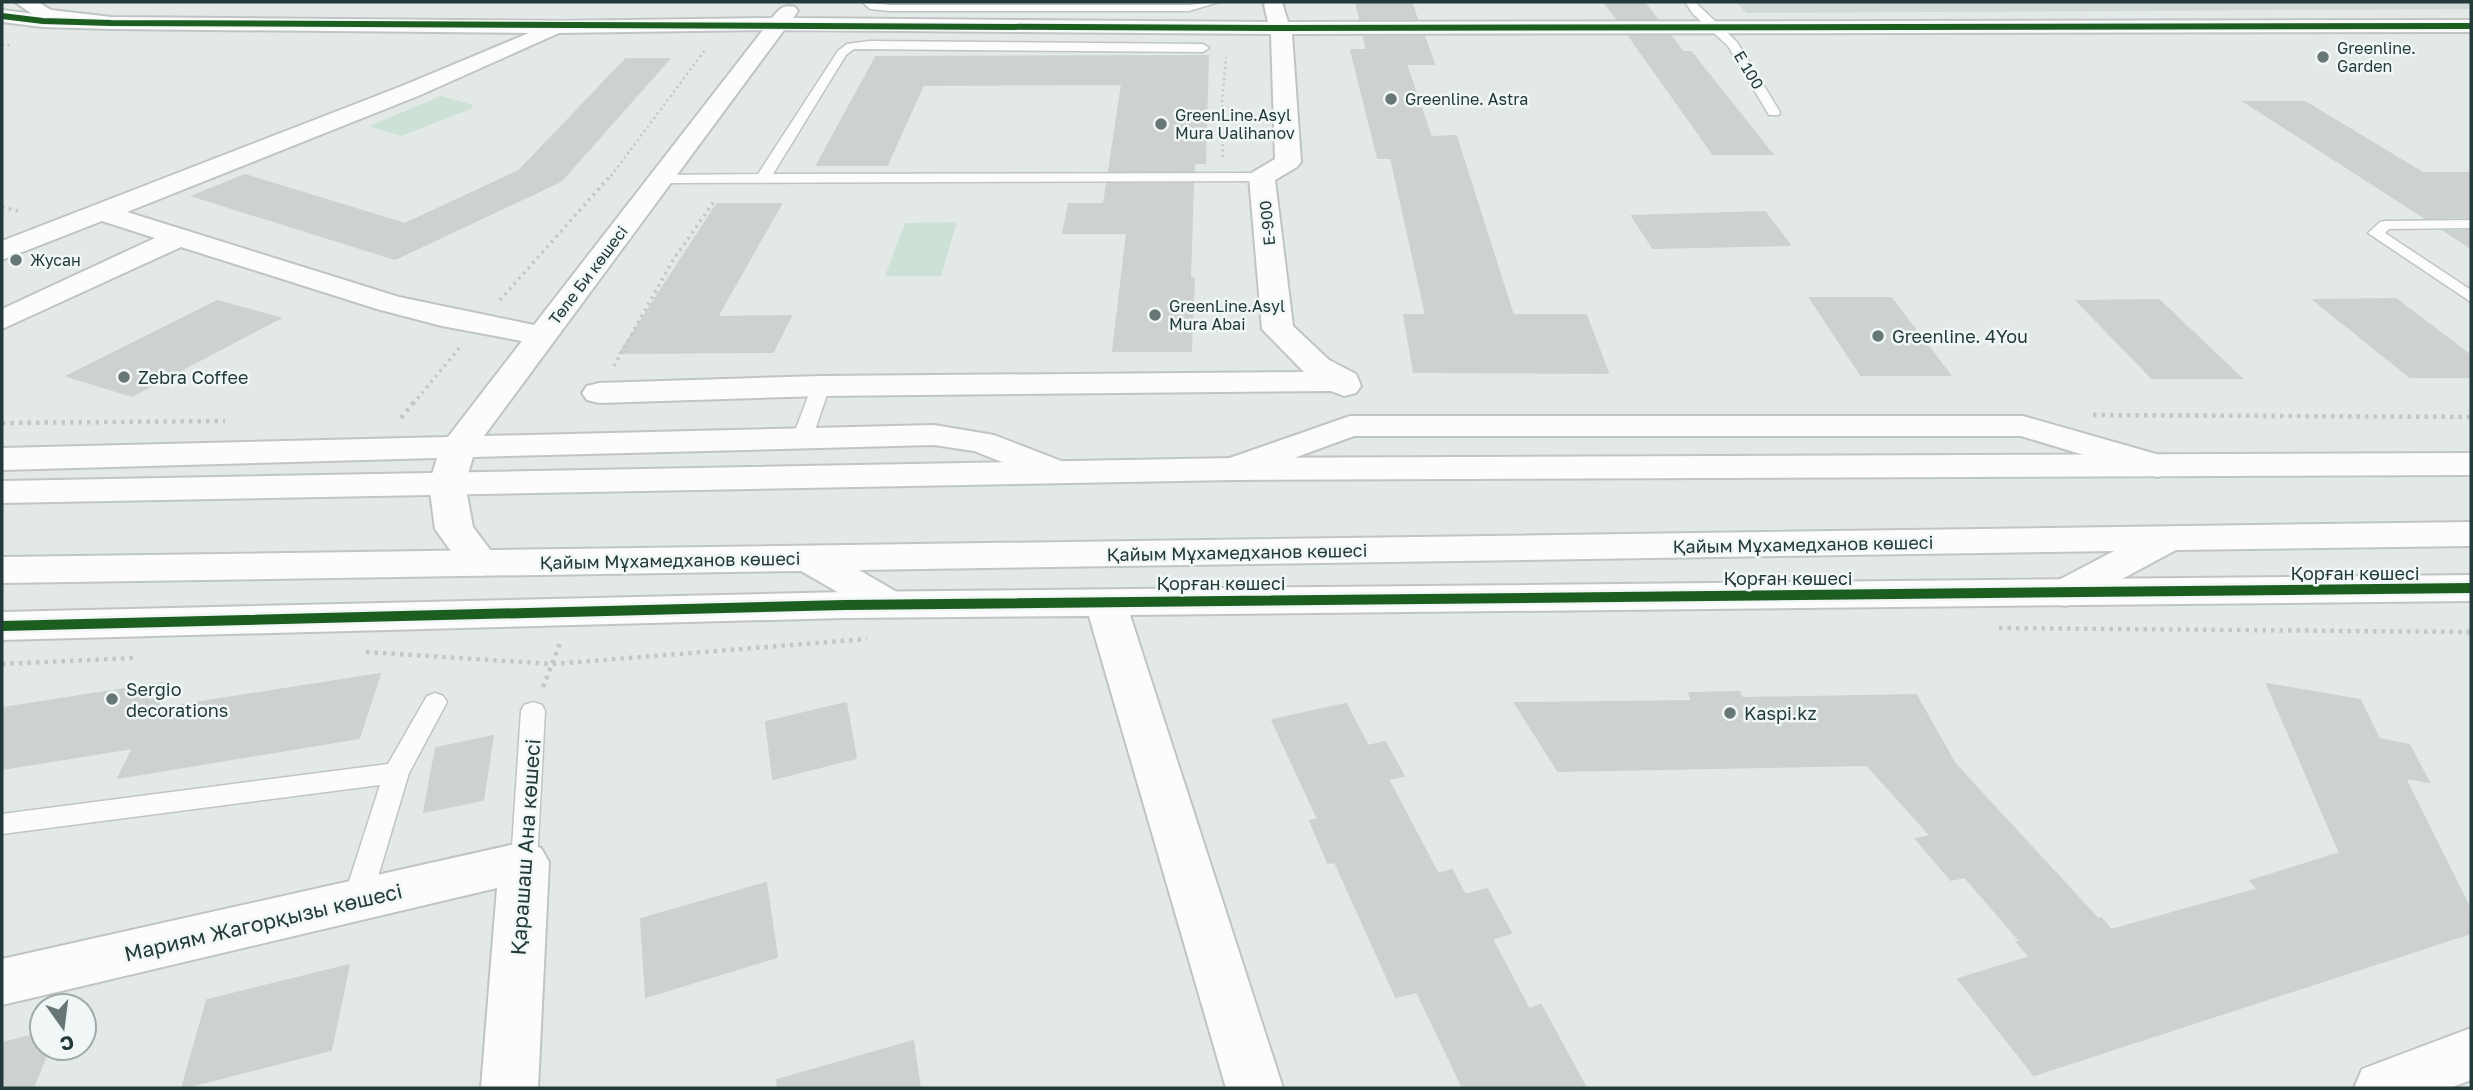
<svg xmlns="http://www.w3.org/2000/svg" width="2473" height="1090" viewBox="0 0 2473 1090" font-family="'Golos Text',sans-serif">
<style>
.built{fill:#d1dad8}
.green{fill:#cde1d7}
.building{fill:#cdd2d1;stroke:#ccd2d0;stroke-width:2}
.lines{fill:none;stroke-linecap:round;stroke-linejoin:round}
.lane-casing{stroke:#c0c5c4;stroke-width:3}
.street-casing{stroke:#c0c5c4;stroke-width:4}
.secondary-casing{stroke:#bfc6c4;stroke-width:4}
.path-far2{stroke:#c0c9c8;stroke-width:2.5;stroke-dasharray:2 3.5;stroke-linecap:butt}
.path-far1{stroke:#c0c9c8;stroke-width:3.5;stroke-dasharray:2.5 4.5;stroke-linecap:butt}
.path{stroke:#c0c9c8;stroke-width:4.5;stroke-dasharray:3.5 5;stroke-linecap:butt}
.lane{fill:#fbfcfb;fill-rule:evenodd}
.street{fill:#fbfcfb;fill-rule:evenodd}
.secondary{fill:#fbfcfb;fill-rule:evenodd}
.cycleway-far1-casing{stroke:#f1f7f6;stroke-width:9}
.cycleway-casing{stroke:#f1f7f6;stroke-width:15}
.cycleway-far1{stroke:#1b5e20;stroke-width:6}
.cycleway{stroke:#1b5e20;stroke-width:10}
.poi-dot{fill:#667776;stroke:#f1f7f6;stroke-width:2.5}
.labels{text-anchor:middle;dominant-baseline:central;stroke-width:5;stroke-linejoin:round;paint-order:stroke}
.far-poi-label{font-size:16px;fill:#223a39;stroke:#f1f7f6;text-anchor:start}
.far-street-label{font-size:16px;fill:#223a39;stroke:#f1f7f6}
.poi-label{font-size:18px;fill:#223a39;stroke:#f1f7f6;text-anchor:start}
.street-label{font-size:18px;fill:#223a39;stroke:#f1f7f6}
.near-street-label{font-size:21px;fill:#223a39;stroke:#f1f7f6}
</style>
<rect width="100%" height="100%" fill="#e3e9e7"/>
<!-- built -->
<path class="built" d="M1737,2h734v7l-725,4z"/>
<!-- green -->
<path class="green" d="M441,96l32,9 -2,4 -70,27 -32,-10z
M957,222l-16,54h-56l20,-53z"/>
<!-- building -->
<path class="building" d="M1356,2h55l6,17h-57z
M1604,2h40l13,17h-40z
M1424,36l10,28h-28l25,73 25,-1 57,179h73l22,58 -194,-1 -10,-57h22l-35,-157h-13l-27,-108h16l-3,-13z
M1629,36h42l12,16h8l81,102h-59z
M1208,56l-3,107h-11v8h-85l13,-87 -199,1 -36,80h-70l59,-108z
M626,59h43l-108,122 -166,78 -202,-63 52,-21 160,49 114,-53z
M2245,102h60l118,71h48v44l-46,1z
M1107,184h86l-3,94h4l-3,73h-78l14,-118h-64l6,-29h35z
M717,204h64l-64,113 74,-1 -18,36 -153,1z
M1765,212l25,33 -137,3 -21,-32z
M2445,231h26v17z
M1810,298h81l59,77h-89z
M2396,299l75,57v21h-61l-96,-77z
M2159,300l82,78h-89l-75,-77z
M217,301l63,17 -148,78 -65,-20z
M380,674l-21,64 -241,40 15,-30 -131,21v-61l167,-26 -13,27z
M2267,684l93,16 19,39 30,6 20,37 -24,-4 66,133v22l-437,142 -76,-96 72,-22 -13,-15 3,-1 -55,-64 -14,3 -35,-41 15,-3 -64,-71 -309,6 -43,-68 177,-2 -3,-8 50,-1 3,6 174,-3 39,69 143,155 3,-1 10,12 147,-41 -8,-8 90,-28z
M846,703l10,55 -83,21 -7,-57z
M1346,704l22,42 17,-4 19,34 -16,3 50,95 14,-4 13,25 22,-6 24,44 -19,6 37,70 12,-4 45,83h-123l-46,-96 -21,5 -61,-135 -7,1 -18,-42 8,-2 -46,-99z
M493,736l-10,64 -59,12 12,-64z
M766,883l11,74 -131,40 -5,-78z
M349,965l-18,85 -149,38 25,-88z
M42,1033v15h7l-16,40h-31v-45z
M913,1041l7,47h-142l-1,-8z"/>
<g class="lines">
<!-- lane casing -->
<g class="lane-casing">
<path id="lane" d="M862,2l28,3h299l30,-3 -30,9h-299l-20,-2z
M1685,2h10l42,40 43,70 -1,3h-10l-41,-69 -35,-32z
M869,41l334,3 6,4 -6,4 -349,-3 -8,6 -73,119 489,-1 7,4 -7,4 -602,2 -7,-4 7,-4 98,-1 80,-123 9,-7z
M2471,220v8l-82,1 -4,4 86,57v12l-103,-69 12,-11 5,-1z
M821,381l9,5 -18,53 -3,4h-14l-3,-4 20,-53z
M435,693l8,3 4,6 -38,71 -38,127 -4,8 -10,3 -10,-3 -4,-8 37,-115 -378,49v-20l386,-50 39,-68z
M533,702l9,3 3,6 -8,151 -3,8 -10,3 -10,-3 -3,-8 10,-151 3,-6z"/>
</g>
<!-- street casing -->
<g class="street-casing">
<path id="street" d="M15,2h23l13,8 60,7 448,4 213,-3c7,-9 11,-14 23,-11l3,4 -5,7 475,4 -4,-17 2,-3h16l6,20 1183,-2v12l-1179,2 9,128 -4,5 -22,13 18,146 36,34 27,14 5,12 -5,7 -12,3 -13,-5 -510,5 -222,7 -12,-3 -5,-7 5,-7 12,-3 222,-7 483,-4 -42,-43 -13,-152 4,-5 22,-13 -4,-125 -487,-4 -300,406 450,-11 60,10 75,29 5,8 -5,8 -13,3 -82,-32 -40,-6 -461,12 -8,27 8,43 27,36 -6,9 -14,4 -14,-4 -31,-43 -6,-45 8,-26 -435,12v-22l446,-11 74,-96 -80,-15 -65,-17 -196,-62 -179,82v-20l153,-71 -53,-17 -100,39v-19l400,-155 127,-53 -418,-4 -72,-10zM763,30l-229,295 -135,-28 -272,-85 291,-116 141,-63z
M1350,416h673l147,42 5,8 -5,8 -13,3 -136,-41h-667l-120,44 -13,-3 -5,-8 5,-8z
M2471,575v26l-1341,14 153,473h-57l-137,-472 -244,2 -843,22v-28l843,-20z
M524,842l17,6 8,14 -11,226h-57l16,-200 -495,117v-46z
M2471,1028v52l-21,8h-96l8,-19z"/>
</g>
<!-- secondary casing -->
<g class="secondary-casing">
<path id="secondary" d="M2,10l41,5 68,2 7,2 3,4 -3,4 -7,2 -68,-2 -41,-5z
M2471,453v22l-1237,5 -1232,23v-22l1232,-23z
M2471,522v24l-295,4 -97,52 -14,4 -14,-4 -6,-9 6,-9 63,-33 -1255,19 43,25 6,9 -6,9 -14,4 -14,-4 -73,-42 -799,12v-26z"/>
</g>
<!-- path-far2 -->
<path class="path-far2" d="M2,45h10
M1223,157l-1,-55 4,-45
M611,176l94,-126"/>
<!-- path-far1 -->
<path class="path-far1" d="M2,207l20,5
M500,300l112,-126
M614,366l59,-106 42,-60
M413,404l47,-57"/>
<!-- path -->
<path class="path" d="M2093,415l378,2
M401,418l13,-16
M2,423l223,-2
M1999,628l472,4
M366,652l187,12 314,-25
M2,664l132,-6
M543,687l17,-44"/>
<!-- lane -->
<use href="#lane" class="lane"/>
<!-- street -->
<use href="#street" class="street"/>
<!-- secondary -->
<use href="#secondary" class="secondary"/>
<!-- cycleway-far1 casing -->
<g class="cycleway-far1-casing">
<path id="cycleway-far1" d="M2,16l41,5 68,2 1168,5 1192,-2"/>
</g>
<!-- cycleway casing -->
<g class="cycleway-casing">
<path id="cycleway" d="M2,626l843,-21 1626,-17"/>
</g>
<!-- cycleway-far1 -->
<use href="#cycleway-far1" class="cycleway-far1"/>
<!-- cycleway -->
<use href="#cycleway" class="cycleway"/>
</g>
<!-- markers -->
<g class="poi-dot">
<circle cx="2323" cy="57" r="7"/>
<circle cx="1391" cy="99" r="7"/>
<circle cx="1161" cy="124" r="7"/>
<circle cx="16" cy="260" r="7"/>
<circle cx="1155" cy="315" r="7"/>
<circle cx="1878" cy="336" r="7"/>
<circle cx="124" cy="377" r="7"/>
<circle cx="112" cy="699" r="7"/>
<circle cx="1730" cy="713" r="7"/>
</g>
<g class="labels">
<!-- far-poi labels -->
<g class="far-poi-label">
<text x="2337" y="48">Greenline.<tspan x="2337" dy="18">Garden</tspan></text>
<text x="1405" y="99">Greenline. Astra</text>
<text x="1175" y="115">GreenLine.Asyl<tspan x="1175" dy="18">Mura Ualihanov</tspan></text>
<text x="30" y="260">Жусан</text>
<text x="1169" y="306">GreenLine.Asyl<tspan x="1169" dy="18">Mura Abai</tspan></text>
</g>
<!-- far-street labels -->
<g class="far-street-label">
<text transform="translate(1749 70) rotate(59)">E 100</text>
<text transform="translate(1267 223) rotate(-96)">E-900</text>
<text transform="translate(588 275) rotate(-53)">Төле Би көшесі</text>
</g>
<!-- poi labels -->
<g class="poi-label">
<text x="1892" y="336">Greenline. 4You</text>
<text x="138" y="377">Zebra Coffee</text>
<text x="126" y="689">Sergio<tspan x="126" dy="21">decorations</tspan></text>
<text x="1744" y="713">Kaspi.kz</text>
</g>
<!-- street labels -->
<g class="street-label">
<text transform="translate(1803 544) rotate(-1)">Қайым Мұхамедханов көшесі</text>
<text transform="translate(1237 552) rotate(-1)">Қайым Мұхамедханов көшесі</text>
<text transform="translate(670 560) rotate(-1)">Қайым Мұхамедханов көшесі</text>
<text x="2355" y="573">Қорған көшесі</text>
<text x="1788" y="578">Қорған көшесі</text>
<text x="1221" y="583">Қорған көшесі</text>
</g>
<!-- near-street labels -->
<g class="near-street-label">
<text transform="translate(525 847) rotate(-86)">Қарашаш Ана көшесі</text>
<text transform="translate(263 922) rotate(-13)">Мариям Жагорқызы көшесі</text>
</g>
</g>
<!-- border -->
<rect width="2473" height="1090" fill="none" stroke="#223a39" stroke-width="7"/>
<!-- north arrow -->
<g transform="translate(63 1027) rotate(166)"><circle r="33" fill="#f1f7f6" stroke="#9eabaa" stroke-width="2"/>
<path d="M0-5L12 26L0 18L-12 26Z" fill="#667776"/>
<text y="-10" font-size="19" font-weight="bold" text-anchor="middle" fill="#223a39">С</text>
</g>
</svg>
